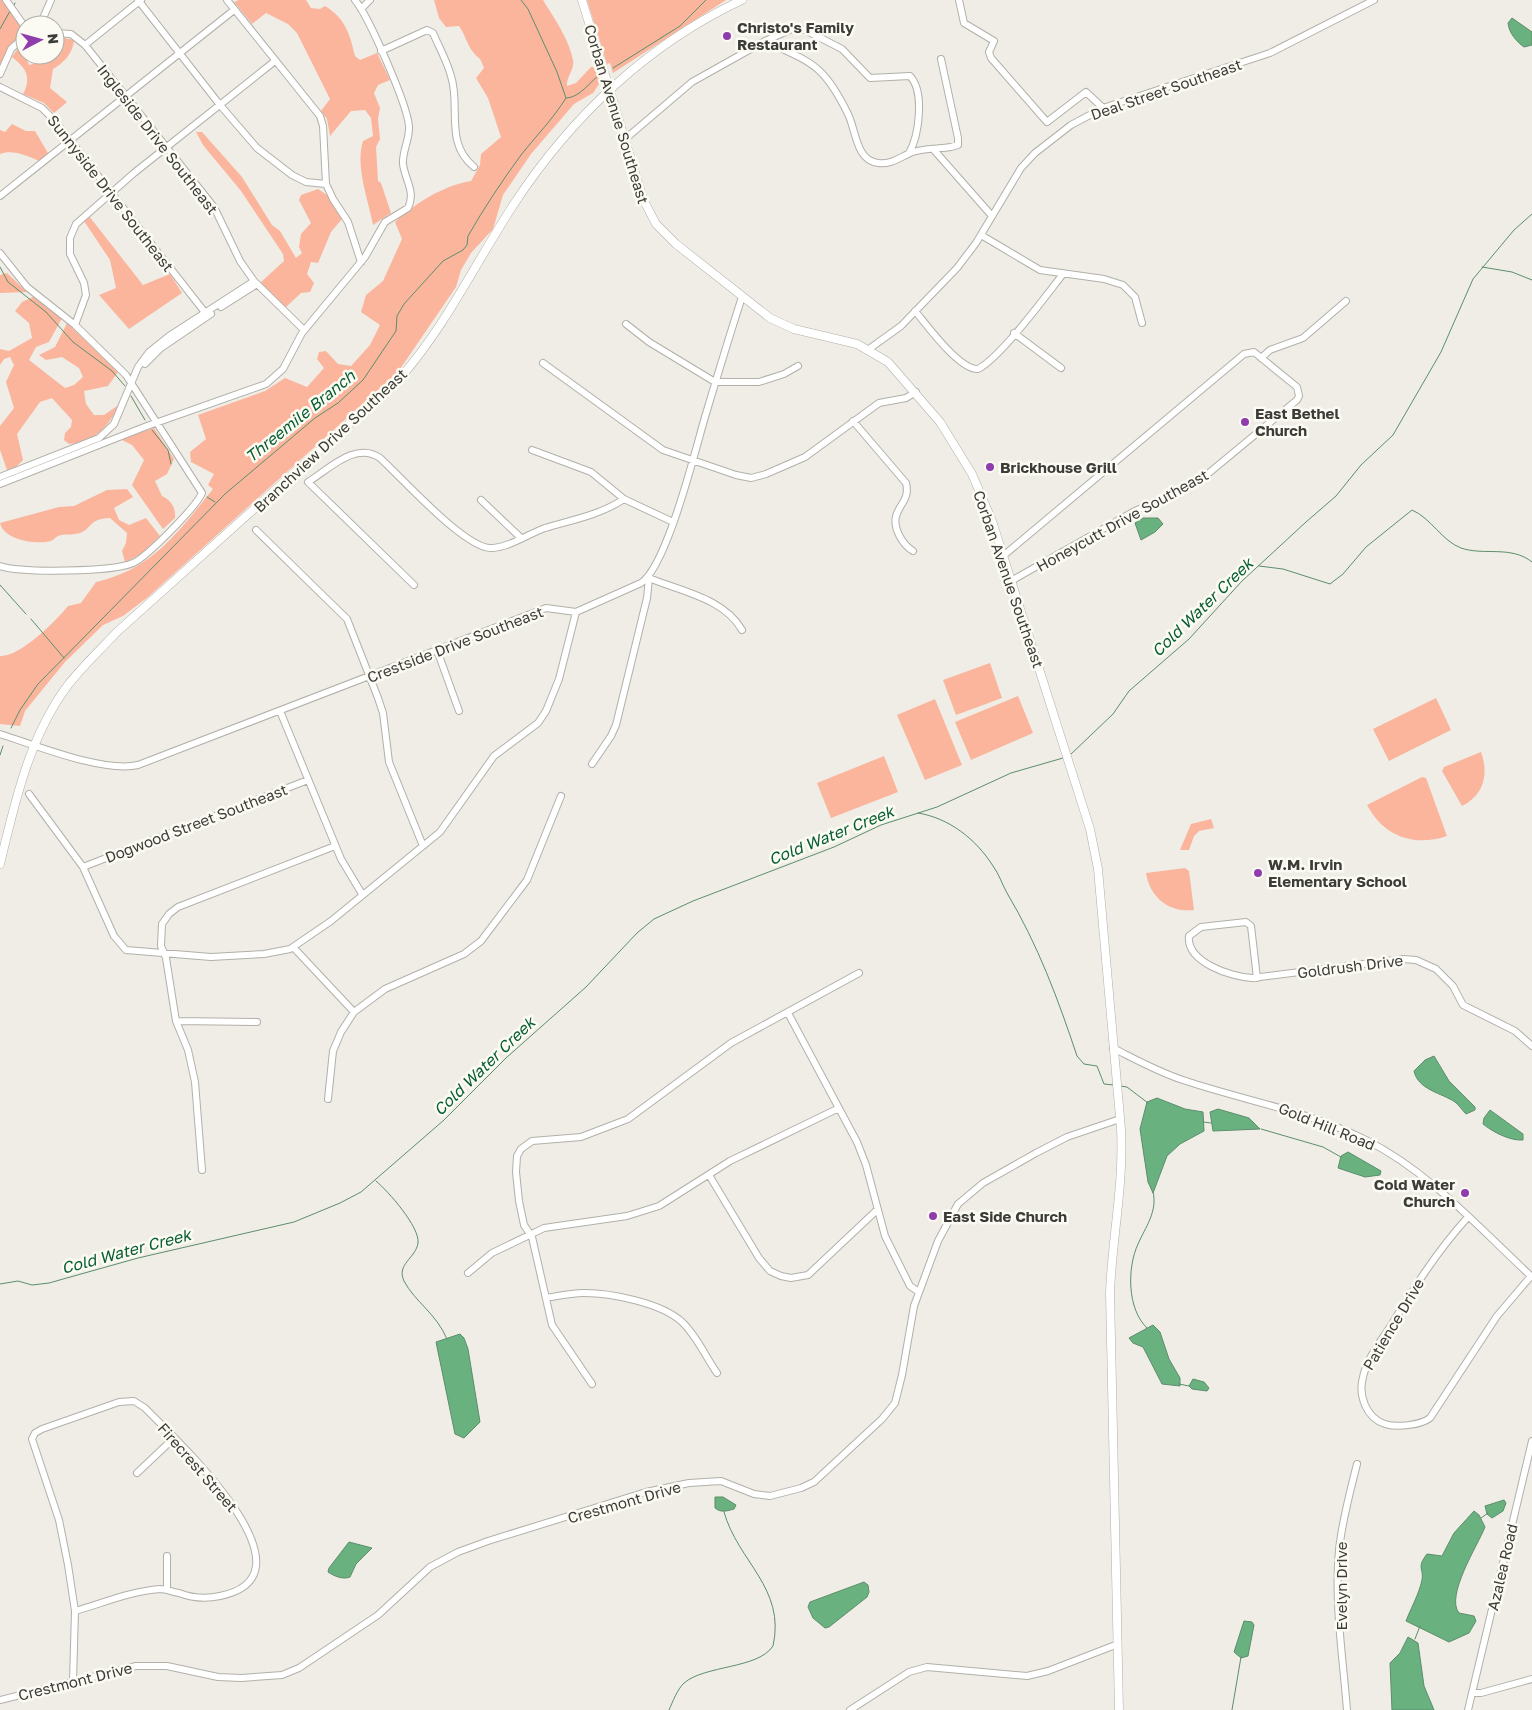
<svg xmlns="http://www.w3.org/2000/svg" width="1532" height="1710" viewBox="0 0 1532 1710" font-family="'Golos Text',sans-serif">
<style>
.green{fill:#fbb59d}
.water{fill:#6ab180;stroke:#5c8e6b}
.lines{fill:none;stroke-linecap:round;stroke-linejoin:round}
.stream{stroke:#5c8e6b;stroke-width:1}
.minor-casing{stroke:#b1b0a9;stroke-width:8}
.major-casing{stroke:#b1b0a9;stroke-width:9}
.minor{stroke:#fff;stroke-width:6}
.major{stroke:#fff;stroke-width:8}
.poi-dot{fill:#8f3dac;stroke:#fcfbf3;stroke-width:2}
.labels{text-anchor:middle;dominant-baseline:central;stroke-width:5;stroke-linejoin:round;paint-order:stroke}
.poi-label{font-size:15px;font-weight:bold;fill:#3c3c39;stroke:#fcfbf3;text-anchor:start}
.street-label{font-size:15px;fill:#3c3c39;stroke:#fcfbf3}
.water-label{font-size:16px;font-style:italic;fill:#075e31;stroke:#fcfbf3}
</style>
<rect width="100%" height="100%" fill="#efede6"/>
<!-- green -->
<path class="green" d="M0,0h4l21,33c-14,9 -19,19 -25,34z
M239,0h67l5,8 9,1 5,-3c20,12 25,28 30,50l5,4 17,-7 13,27 -12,5 -4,8 6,15 -2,11 2,20 -4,8 2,34 3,2 10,30 -18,12c-5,-26 -18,-59 -10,-84l10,-5 -2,-18 -6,-8 -14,1 -21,25 -3,-17 -6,-8 9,-12 -33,-66 -9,-9 -22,-11 -14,11 -18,-22z
M434,0h109c11,18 26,39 30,60 2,9 -7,17 -6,26l9,-3 15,-16h5l5,14 -8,12 -19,11 -43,50 -28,41 -10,34 -22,24 -10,17 -5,17 -58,85 -250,225 -25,19 -20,9 -38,37 -40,49 -5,15 -20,-2v-68c20,1 56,-35 68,-50l13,-3 15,-21c57,-13 82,-50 117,-93l-5,-4 6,-11 -23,-12 -1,-10 16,-13 -8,-24 67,-24 20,-13 22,9 17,-19 -7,-9 2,-7 7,-1 12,13 13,2 19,-21 10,-20 -19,-13 5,-17 17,-14 19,-42 -7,-17c21,-19 47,-36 76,-41l9,-16 1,-11 20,-17 -13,-39 -12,-20 8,-10c-5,-14 -5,-8 -11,-16 -6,-7 -8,-18 -14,-26l-13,1 -7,-9z
M587,0h139l-113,73 -3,-10 -3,1z
M55,36l19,4c-1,13 -10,23 -21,29l-3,19 17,14 -13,11 -10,-10 -21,-9c9,-17 3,-26 -11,-37l6,-9 6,-2 1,9 4,10 18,-5 1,-5h7z
M12,124l14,7h9l13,22 -9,8c-11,-5 -27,-12 -39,-7v-24l5,2z
M196,132h6l40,45 30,48 8,6 16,27 6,-5 -3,-6 2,-13 10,-11 -12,-23 2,-5 17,-6 9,6 15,24 -11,13 -13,31 -7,-1 -4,12 7,9 -4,9 -9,1 -16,15 -25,-25 24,-22 -1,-7 -42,-63 -38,-46z
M89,216l54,69 27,-11 12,19 -53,36 -30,-34 17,-7 -6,-28 -26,-39z
M7,273l20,19 -27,1v-18z
M35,296l27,22 -13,24 -13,5 -7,13 36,28 9,-3 9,-8 -4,-9 -17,-11 -16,3 -7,-5 16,-8 12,-24 51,49 -10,14 -24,5 2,13 8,11h10l16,-11c-11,21 -25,39 -51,40l-5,-4 1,-7 6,-6 1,-7 -20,-22 -12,4 -23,32 6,26 -7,7 -9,3 -7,-20v-24l14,-18 -8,-26 8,-17 -4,-8 -6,2 -4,6v-16l9,2 23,-13 -3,-15 -14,-12 7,-9z
M154,428l20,31 -7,15 -12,7 7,15c9,4 14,12 13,22l-12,11 -31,-44 12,-25 -12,-15 -12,-6z
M127,489l6,8 -19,11 5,12 10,5 17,-7 14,18 -20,19 -15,7 -3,-11 4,-8 1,-10 -17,-15c-22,1 -17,10 -30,15 -6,2 -13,1 -19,2 -5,1 -7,5 -10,6 -15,4 -47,-1 -51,-18l59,-16 15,-1 33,-16z
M990,663l12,35 -46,17 -13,-35z
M1018,696l15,37 -62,27 -16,-38z
M1436,698l15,32 -62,31 -16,-32z
M935,699l27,66 -37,15 -28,-65z
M1481,752c8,22 3,43 -19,54l-20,-35 2,-4z
M884,756l14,36 -67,26 -14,-35z
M1422,777l4,1 21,58c-33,11 -63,1 -80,-31z
M1211,819l3,9 -15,3 -5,5 -5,14h-9l11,-26z
M1185,868l4,3 5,39c-26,3 -44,-13 -48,-37z"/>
<!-- water -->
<path class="water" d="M1512,18l20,14v13l-8,2c-8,-6 -15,-14 -16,-24z
M1143,518h15l5,6 -8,8 -14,8 -6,-17z
M1434,1056l15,25 26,26v3l-9,4c-4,-4 -7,-9 -11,-12 -13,-9 -37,-12 -41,-31l11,-11z
M1157,1098l28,11 18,3 1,19 -24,13 -13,12 -14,37 -5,-11 -8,-53 7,-27z
M1218,1109l31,9 11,11 -47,2 -3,-19z
M1490,1110l33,24v6c-13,1 -30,-8 -40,-16l1,-6z
M1348,1152l33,19 -1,4 -15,2 -27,-9 3,-12z
M1153,1325l7,7 9,27 11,19v8l-18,-2 -19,-37 -10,-4 -4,-5z
M460,1334l4,4 4,11 12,73 -16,16 -9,-4 -19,-92z
M1193,1379l11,3 5,6 -2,3 -15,-2 -3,-3z
M715,1497h8l13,8 -2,4c-7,2 -13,4 -19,-1z
M1504,1500l2,3 -3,8 -11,7 -5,-4 -2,-8z
M1474,1511l5,4 6,12c-7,18 -40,69 -26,86l15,3 2,5 -7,12 -20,9 -43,-21c5,-13 13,-27 16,-41 2,-12 -6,-12 5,-26l15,2 12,-23z
M349,1542l23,6 -16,16 -6,13c-7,3 -16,-1 -22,-5l1,-4z
M864,1582l4,3 1,7 -2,5 -38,30 -4,1 -12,-10 -5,-11 2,-5z
M1244,1621l8,1 2,3 -6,31 -7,2 -7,-6z
M1408,1637l10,6 6,43 10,24h-42l-2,-47 10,-10z"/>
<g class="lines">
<!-- stream -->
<path class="stream" d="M521,0l7,9 29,63 9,26
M14,5l1,-2
M0,29l10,-18
M613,68l67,-42 26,-26
M567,98c13,-1 22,-15 32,-23
M0,267l8,15 38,30 27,30 39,29 13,15
M1482,267l30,5 20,8
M131,396l14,24
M152,430l16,20 3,14
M207,497l8,5
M1259,566l24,3 47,15 13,-10 23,-27 46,-37c19,8 30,31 49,38 23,8 50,-3 71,14
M0,585l26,29
M31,619l33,39
M11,728l9,-18 18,-26 187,-190 90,-76 23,-15 25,-23 33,-49 1,-15 7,-12 39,-43 20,-11 4,-5 1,-9c16,-28 34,-55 53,-81 15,-19 32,-36 45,-57
M0,755l3,-9
M1069,756l44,-42 16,-23 60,-52 53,-58 64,-59 30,-26 25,-31 32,-30 48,-83 32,-73 41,-49 18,-16
M918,813c31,5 58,26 75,53 6,8 9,18 14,27 31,52 51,106 70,163l7,8 13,2 7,18 10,1
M1120,1086l7,1 21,16
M1203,1122l8,1
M1261,1129l62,18 18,10
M376,1181c12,10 44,46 42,62 -2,15 -22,21 -14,38 11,21 32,32 43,58
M0,1284l18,-3 14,4 17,-2 89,-25 156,-36 46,-19 21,-11 83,-72 62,-62 80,-71 51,-54 17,-14 39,-18 141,-54 47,-22 56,-18 74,-34 52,-15
M1147,1328c-20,-19 -20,-60 -9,-84 7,-16 20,-33 15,-52
M1179,1384l10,2
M1481,1518l7,-5
M1415,1639l5,-13
M669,1710c4,-9 8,-20 15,-27 21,-18 74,-14 89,-37 13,-58 -35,-84 -49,-134
M1232,1710l9,-53"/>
<!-- minor casing -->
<g class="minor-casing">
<path id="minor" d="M6,0l19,27
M138,0l82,105 37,43 35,27 14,7 20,2
M227,0l93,116 3,10 3,58 7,15 15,23 13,40
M959,0l5,23 30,18 -5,11 2,6 56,64 39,-30 17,16
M361,9l9,-9
M40,25l11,-25
M55,33l16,1 14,11 129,162 26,54 14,20 50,49
M765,41l29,-13 11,2 37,19 28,29 40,-2c15,16 9,60 -1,77
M85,45l56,-45
M381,51l46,-21 6,3c6,14 14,28 18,43 10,30 -7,67 23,91
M0,74l11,-25 14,-13
M0,87l42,21 13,13 152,194
M624,140l68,-58 73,-41c48,22 59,24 83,73 8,16 8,47 30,49 12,2 21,-5 32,-10 11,-5 29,-4 41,-6l7,-2v-7l-17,-79
M934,150l58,66
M0,196l234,-186
M981,235l59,35 64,9 19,6 12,12 7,26
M0,253l27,34 48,38 51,50 76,118c-6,14 -55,64 -69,70 -20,9 -112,10 -133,3
M221,307l36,-23
M915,311c12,14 44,59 63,58 23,-12 67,-72 85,-95
M626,324l23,18 66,40h44l25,-8 14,-8
M75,325l11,-30 -2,-12 -14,-29v-16l6,-14 58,-51 141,-112
M1014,333l47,35
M869,349l32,-23 56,-58 19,-25 45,-75 14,-15 36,-28 32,-17 167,-55 104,-53
M1261,358l9,-8 33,-12 43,-37
M543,363l120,87 73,25 15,3 15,-4 39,-17 74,-54 27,-5 10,-6
M145,364l16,-16 50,-34
M853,421l53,62c4,16 -6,20 -10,33 -3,13 7,29 17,35
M532,450l59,22 33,27 49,23
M0,477l99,-39 15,-14 24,-57 11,-15 20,-16 85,-55
M0,484l147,-58 119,-42 17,-15 19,-36 63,-76 20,-35 23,-14c8,-16 -3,-28 -5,-44 -1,-13 7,-25 6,-38 -2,-22 -40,-109 -54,-126
M481,500l40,38
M256,530l91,89 31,79 5,15 6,49 34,84
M1003,556l241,-202 10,-2 43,35 2,9 -2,4 -99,82 -65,30 -122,69
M414,585l-106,-103c21,-13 48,-41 72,-24 21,19 86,92 112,90 18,-1 36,-14 53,-20 27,-8 55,-13 79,-29
M437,650l22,61
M280,711l61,148 21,35
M0,734c35,11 103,39 138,31l408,-157 30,4 65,-29c26,-17 54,-132 64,-166 12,-40 24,-80 37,-120
M592,764l19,-28 5,-11 31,-127 2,-20c31,13 75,20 93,52
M29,794l54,73 31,69 12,14 85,7 53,-3 26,-5 41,-28 109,-89 54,-76 44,-33 8,-12 13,-32 17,-67
M83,867l225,-87
M293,947l61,65
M1257,978l-6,-52 -5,-4 -45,5 -12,9c-3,26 42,41 63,42l151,-19 13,1 20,9 17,17 10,19 52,26 17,15
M788,1013l69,129 9,23 19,71 25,50 9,6
M176,1021l81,1
M1113,1048c24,12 47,25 73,33 60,20 122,30 180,59 64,32 114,89 166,137
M328,1099l5,-48 8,-19 13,-20 31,-23 79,-35 17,-13 46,-61 34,-84
M202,1170l-7,-88 -7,-32 -12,-29 -10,-63 -5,-12 1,-22 7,-10 9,-7 157,-61
M709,1175l50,83 11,13 11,5 10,2 17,-3 69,-65
M1468,1217c-31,34 -54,71 -78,110 -10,15 -23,32 -27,50 -5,18 3,41 22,47 11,4 36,1 45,-6l67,-102 34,-40
M468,1273l24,-20 52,-25 83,-12 32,-10 71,-45 109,-53
M546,1298c12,-2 25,-5 38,-5 27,0 78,10 98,29 15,14 23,34 35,51
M592,1384l-40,-59 -20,-88 -8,-12 -5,-24 -3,-29 1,-16 4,-7 11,-8 49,-4 47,-18 103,-76 128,-70
M137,1473l37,-35
M167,1589v-33
M73,1681l2,-70 -7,-46 -9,-45 -27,-81 3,-6 7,-4 77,-27 15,-1 11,7c29,30 179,167 75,188 -14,3 -28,2 -41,-3 -7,-1 -12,-4 -19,-4 -28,2 -57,14 -85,22
M1472,1693h9l51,-14
M0,1700l136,-34h31l51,11 23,1 41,-3 17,-7 79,-53 52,-48 28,-15 30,-11 158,-49 43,-9 32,-2 33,13 16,2 31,-8 13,-6 68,-63 13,-16 7,-28 12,-69 24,-65 20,-37 25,-21 53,-30 31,-16 53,-18
M850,1710l59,-38 18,-5 100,9 21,-5 70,-27
M1347,1710c-4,-52 -13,-108 -8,-160 3,-29 11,-58 18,-86
M1468,1710l64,-269"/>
</g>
<!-- major casing -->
<g class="major-casing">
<path id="major" d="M582,0l61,199 13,25 20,20 94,74 24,11 63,15 31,18 52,60 32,52 20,47 98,308 8,40 23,260c3,56 -9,109 -11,164l9,417
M0,864c15,-62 29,-127 68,-179 15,-19 33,-36 50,-54l282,-253c46,-52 76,-116 114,-174 57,-87 134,-160 228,-204"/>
</g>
<!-- minor -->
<use href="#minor" class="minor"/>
<!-- major -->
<use href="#major" class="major"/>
</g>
<!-- markers -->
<g class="poi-dot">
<circle cx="727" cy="36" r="5"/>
<circle cx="1245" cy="422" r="5"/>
<circle cx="990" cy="467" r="5"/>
<circle cx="1258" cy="873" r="5"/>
<circle cx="1465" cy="1193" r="5"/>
<circle cx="933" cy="1216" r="5"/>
</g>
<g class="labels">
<!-- poi labels -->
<g class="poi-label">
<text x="737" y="27">Christo's Family<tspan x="737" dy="17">Restaurant</tspan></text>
<text x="1255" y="413">East Bethel<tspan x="1255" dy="17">Church</tspan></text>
<text x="1000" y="467">Brickhouse Grill</text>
<text x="1268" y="864">W.M. Irvin<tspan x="1268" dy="17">Elementary School</tspan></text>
<text x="1455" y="1184" text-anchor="end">Cold Water<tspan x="1455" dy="17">Church</tspan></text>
<text x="943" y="1216">East Side Church</text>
</g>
<!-- street labels -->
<g class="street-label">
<text transform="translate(1166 89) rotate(-19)">Deal Street Southeast</text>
<text transform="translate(617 114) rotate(73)">Corban Avenue Southeast</text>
<text transform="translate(158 139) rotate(52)">Ingleside Drive Southeast</text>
<text transform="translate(111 193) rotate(52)">Sunnyside Drive Southeast</text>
<text transform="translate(330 440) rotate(-43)">Branchview Drive Southeast</text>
<text transform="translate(1122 520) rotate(-29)">Honeycutt Drive Southeast</text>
<text transform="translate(1009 579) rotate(71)">Corban Avenue Southeast</text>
<text transform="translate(455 644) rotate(-21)">Crestside Drive Southeast</text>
<text transform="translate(196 823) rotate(-21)">Dogwood Street Southeast</text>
<text transform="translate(1350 966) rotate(-7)">Goldrush Drive</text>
<text transform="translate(1327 1126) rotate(22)">Gold Hill Road</text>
<text transform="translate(1393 1324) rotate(-59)">Patience Drive</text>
<text transform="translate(198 1467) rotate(49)">Firecrest Street</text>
<text transform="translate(624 1502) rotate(-16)">Crestmont Drive</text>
<text transform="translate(1502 1567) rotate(-77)">Azalea Road</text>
<text transform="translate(1341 1586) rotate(-90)">Evelyn Drive</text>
<text transform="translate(75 1681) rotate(-14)">Crestmont Drive</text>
</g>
<!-- water labels -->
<g class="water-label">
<text transform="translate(300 416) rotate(-39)">Threemile Branch</text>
<text transform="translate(1202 607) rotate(-44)">Cold Water Creek</text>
<text transform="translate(831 835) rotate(-22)">Cold Water Creek</text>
<text transform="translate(484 1066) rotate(-44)">Cold Water Creek</text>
<text transform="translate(126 1251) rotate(-15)">Cold Water Creek</text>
</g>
</g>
<!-- north arrow -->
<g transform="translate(40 40) rotate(84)"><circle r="24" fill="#fcfbf3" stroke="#afafa9"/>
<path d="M0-4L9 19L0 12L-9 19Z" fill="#8f3dac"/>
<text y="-8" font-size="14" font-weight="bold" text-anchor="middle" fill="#3c3c39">N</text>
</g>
</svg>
